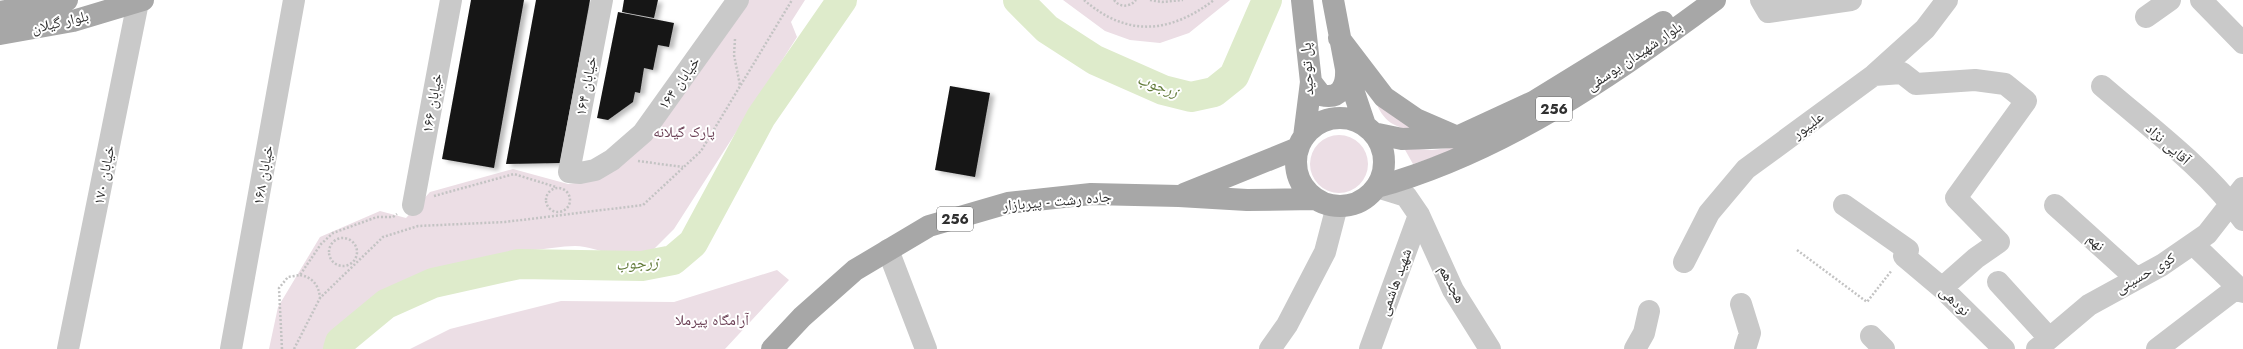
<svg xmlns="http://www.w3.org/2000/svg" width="2243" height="349" viewBox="0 0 2243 349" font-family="Jost,'Noto Naskh Arabic',sans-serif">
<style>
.green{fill:#ecdee5}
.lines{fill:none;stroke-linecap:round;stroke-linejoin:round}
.river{stroke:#deebcb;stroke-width:30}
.building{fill:#161616;filter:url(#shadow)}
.path{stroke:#c3c3c3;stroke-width:2.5;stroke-dasharray:2 2;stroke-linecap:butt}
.minor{stroke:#c9c9c9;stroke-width:22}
.major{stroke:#a7a7a7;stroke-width:22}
.labels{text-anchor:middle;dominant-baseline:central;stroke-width:4;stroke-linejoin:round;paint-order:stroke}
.shield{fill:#fff;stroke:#6d6d6d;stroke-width:1}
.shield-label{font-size:14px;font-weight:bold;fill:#2f2f2f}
.street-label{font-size:15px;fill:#2f2f2f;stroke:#fff}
.park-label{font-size:15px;fill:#693e53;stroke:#fff}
.water-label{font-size:16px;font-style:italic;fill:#627b3a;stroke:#fff}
</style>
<defs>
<filter id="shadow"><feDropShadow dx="4.5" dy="2.5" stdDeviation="2" flood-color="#0004"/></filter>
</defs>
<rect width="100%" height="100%" fill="#fff"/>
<!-- green -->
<path class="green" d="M742,0h63l-14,22 6,15 -123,192 -24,24c-11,0 -25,2 -36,1 -13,-2 -26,-8 -39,-8 -14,0 -28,3 -42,4 -77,8 -158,30 -202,99h-62l9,-42 42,-70 60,-26 26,7 24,-26 83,-23 55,15 15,-2 23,-12z
M1063,0h167l-41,33 -29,10 -30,-3 -25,-9z
M1374,97l47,36c-26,-6 -38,-9 -47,-36z
M1310 164a29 29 0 1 1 58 0a29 29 0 1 1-58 0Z
M1467,146l-54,18 -9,-16 28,2z
M777,270l12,10 -64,69h-315l40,-20 111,-28 113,1z"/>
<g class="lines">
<!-- river -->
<path class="river" d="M1018,0l29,29 48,31 68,30 28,7 23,-5 20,-16 33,-76
M338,349l2,-7 46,-38 47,-21 86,-19 123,2 31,-6 20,-17 68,-126 81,-117"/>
</g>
<!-- building -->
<path class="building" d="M471,0h53l-30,168 -52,-9z
M536,0h54l-30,163 -54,1z
M624,0h34l-4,18 -32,-6z
M618,12l56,11 -5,24 -11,-2 -5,25 -9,-2 -4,25 -5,-1 -2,10 -25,18 -11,-2z
M950,86l40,7 -15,84 -40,-7z"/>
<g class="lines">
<!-- path -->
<path class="path" d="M1084,0c43,37 85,34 130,0
M1114,0c6,8 16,7 22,0
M1150,0l12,2 21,-2
M735,39l-1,16 6,30
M638,161l45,6
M546 200a12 12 0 1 1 24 0a12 12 0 1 1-24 0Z
M434,196l80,-22 42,13
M329 252a14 14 0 1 1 28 0a14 14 0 1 1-28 0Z
M1797,250l70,52 25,-32
M300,275c12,2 19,10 20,23
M282,349l-3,-61 9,-11 12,-2 21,-31 12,-11 44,-16h16l4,-3
M294,349l26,-51 63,-61 35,-11 87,-4 138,-17 58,-54 91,-151"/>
<!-- minor -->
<path class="minor" d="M602,0l-33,172 11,1 15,-3 17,-10 31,-27 95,-133
M1761,0l7,12 83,-12
M2201,0l42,43
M2146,17l24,-17
M1874,75l28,-2 14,11 59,-4 30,4 21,17 -70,97 43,44 -23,16 -34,30
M2102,86c46,40 106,84 141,134
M1377,187l29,9 13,19 34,75 37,59
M413,205l38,-205
M1844,205l64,45 -4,6 38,32 62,61
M2055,205l82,74
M2193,244l50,48
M888,250l38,99
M1684,262l25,-49 37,-44 128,-94 51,-46 22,-29
M1998,282l51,56
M1741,304l9,29 -5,16
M1871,336l13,13
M68,349l70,-347
M231,349l63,-349
M1270,349l17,-24 38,-73 12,-46
M1370,349l49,-134
M1635,349l9,-16 5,-22
M2037,349l52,-44 73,-40 45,-31 36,-46
M2157,349l81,-62"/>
<!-- major -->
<path class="major" d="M1302,0l9,82 -7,55
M1333,0l13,69 19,56
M0,12l67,-12
M0,34l73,-13 70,-21
M1339,38l45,59 32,22 37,16
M1311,82l10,13c19,5 26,-9 25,-26
M1296 162a44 44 0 1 1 88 0a44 44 0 1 1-88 0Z
M1373,133l29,6 55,-2 76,-35 130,-80
M1377,187c124,-34 236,-111 338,-187
M1184,194l114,-46
M772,349l30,-32 53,-47 74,-44 79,-23 83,-9 88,2 68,4 68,-1"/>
</g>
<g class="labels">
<!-- shield labels -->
<g class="shield">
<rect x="1536" y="97" width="36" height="24" rx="3"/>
<rect x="937" y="207" width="36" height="24" rx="3"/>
</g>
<g class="shield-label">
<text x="1554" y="109">256</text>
<text x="955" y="219">256</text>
</g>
<!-- street labels -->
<g class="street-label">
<text transform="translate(60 22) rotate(-13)">بلوار گیلان</text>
<text transform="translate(1634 56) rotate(-34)">بلوار شهیدان یوسفی</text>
<text transform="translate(1307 69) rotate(-93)">پل توحید</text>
<text transform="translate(679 83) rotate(-55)">خیابان ۱۶۴</text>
<text transform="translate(586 86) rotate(-79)">۱۶۴ خیابان</text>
<text transform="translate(432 103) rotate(-80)">خیابان ۱۶۶</text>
<text transform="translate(1808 125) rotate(-37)">علیپور</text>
<text transform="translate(2168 144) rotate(42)">آقایی نژاد</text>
<text transform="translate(104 175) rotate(-79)">خیابان ۱۷۰</text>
<text transform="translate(263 175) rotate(-80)">خیابان ۱۶۸</text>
<text transform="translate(1057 201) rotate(-5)">جاده رشت - پیربازار</text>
<text transform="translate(2096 242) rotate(42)">نهم</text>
<text transform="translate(2145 273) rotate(-30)">کوی حسینی</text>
<text transform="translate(1395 282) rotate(-70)">شهید هاشمی</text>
<text transform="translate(1452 284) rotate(62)">هجدهم</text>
<text transform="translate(1955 301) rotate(44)">نودهی</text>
</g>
<!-- park labels -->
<g class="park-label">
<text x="684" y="132">پارک گیلانه</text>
<text x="712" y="320">آرامگاه پیرملا</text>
</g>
<!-- water labels -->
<g class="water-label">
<text transform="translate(1158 85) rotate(20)">زرجوب</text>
<text transform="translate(637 263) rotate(-4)">زرجوب</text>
</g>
</g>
</svg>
